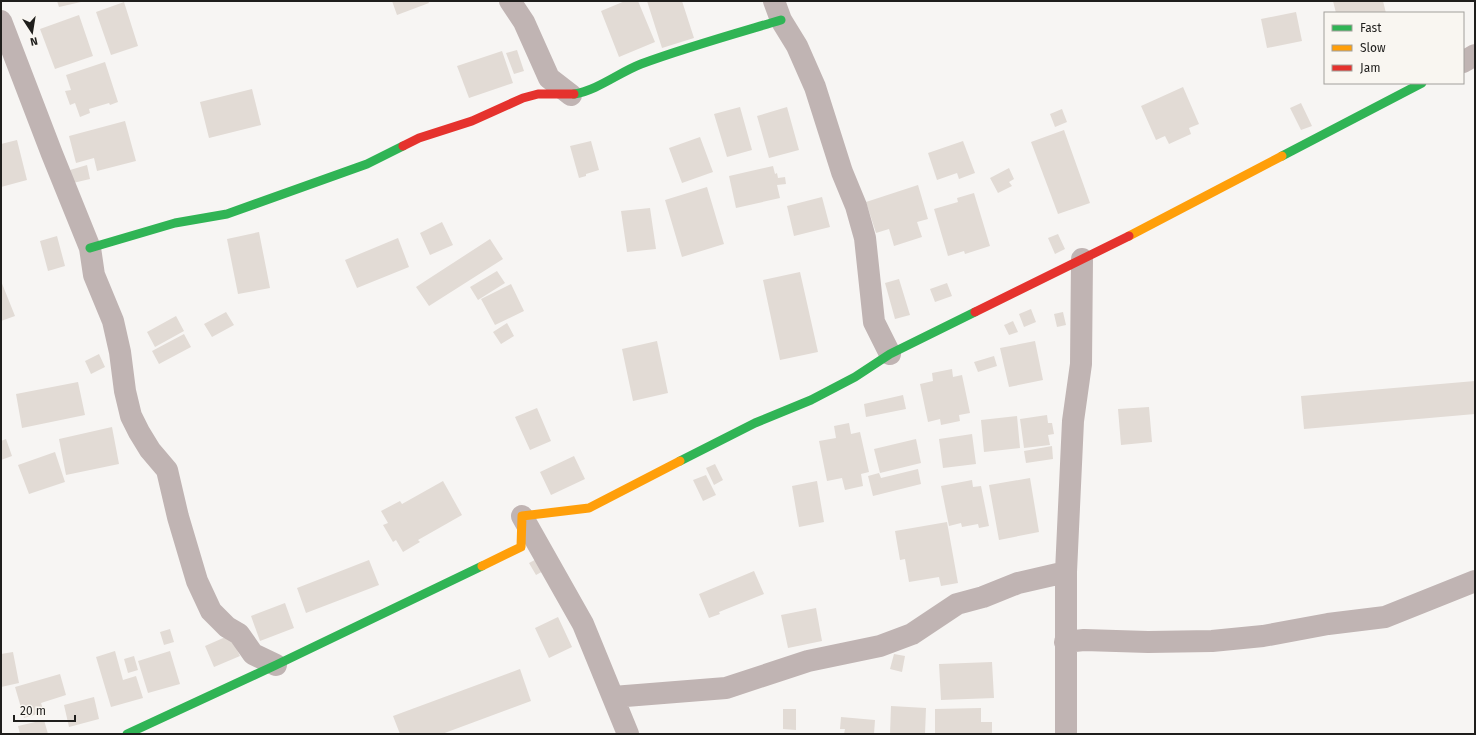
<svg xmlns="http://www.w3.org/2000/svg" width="1476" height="735" viewBox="0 0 1476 735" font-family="'Fira Sans',sans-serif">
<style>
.building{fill:#e2dbd5}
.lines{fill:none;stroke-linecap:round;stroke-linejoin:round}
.street{stroke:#c0b4b3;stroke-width:22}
.fast{stroke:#30b455;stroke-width:9}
.slow{stroke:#ff9f0a;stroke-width:9}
.jam{stroke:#e5322d;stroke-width:9}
</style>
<rect width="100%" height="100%" fill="#f7f5f3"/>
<!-- building -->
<path class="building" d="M57,1h24v1l-22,5z
M392,1h36l1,2 -32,12z
M625,1h13l17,41 -36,15 -18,-46z
M647,1h35l12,37 -32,10z
M1333,1h50l3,12h-50z
M124,2l14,44 -27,9 -15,-43z
M1296,12l6,29 -35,7 -6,-29z
M79,15l14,41 -38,13 -15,-40z
M517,50l7,21 -10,3 -8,-21z
M502,51l11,32 -44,15 -12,-32z
M105,62l13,40 -8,3 -1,-2 -20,6 1,4 -10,4 -5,-14 -5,2 -5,-14 6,-1 -5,-15z
M1183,87l16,37 -10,4 2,6 -22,10 -4,-8 -9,4 -15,-34z
M252,89l9,36 -52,13 -9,-36z
M1301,103l11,23 -11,4 -11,-22z
M740,107l12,43 -25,7 -13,-43z
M787,107l12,43 -30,8 -12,-42z
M1062,109l5,13 -12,5 -5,-13z
M125,121l11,40 -39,10 -3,-13 -18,5 -7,-27z
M1064,130l26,73 -32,11 -27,-72z
M700,137l13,35 -31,11 -13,-35z
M17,140l10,40 -26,7v-43z
M591,141l8,29 -13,4v2l-7,2 -9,-32z
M963,141l12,32 -16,6 -2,-6 -20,7 -9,-27z
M87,165l3,14 -17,4 -3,-13z
M773,166l2,8 2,-1 1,5 7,-1 1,7 -9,1 3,13 -44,10 -7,-32z
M1009,168l5,11 -5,3 3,4 -14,7 -8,-15z
M918,185l10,34 -11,3 5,15 -28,9 -5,-17 -13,4 -10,-31z
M707,187l17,57 -42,13 -17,-57z
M974,193l16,53 -25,8 -1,-3 -16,5 -14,-47 24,-7 -1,-4z
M822,197l8,30 -36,9 -7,-30z
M650,208l6,41 -29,3 -6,-41z
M442,222l11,23 -23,10 -10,-22z
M259,232l11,56 -32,6 -11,-55z
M1058,234l7,15 -10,5 -7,-16z
M57,236l8,30 -17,5 -8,-30z
M398,238l11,29 -52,21 -12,-28z
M490,239l13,20 -74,47 -13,-19z
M497,271l8,12 -27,17 -8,-13z
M800,272l18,80 -38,8 -17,-80z
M899,279l11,36 -15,4 -10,-36z
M1,281l14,35 -14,5z
M947,283l5,13 -17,6 -5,-13z
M511,284l13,27 -29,14 -14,-26z
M1031,309l5,13 -12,5 -5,-13z
M226,312l8,13 -22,12 -8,-13z
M1063,312l3,13 -9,2 -3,-13z
M176,316l8,15 -29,16 -8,-15z
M1013,321l5,11 -9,3 -5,-10z
M507,323l7,13 -13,8 -8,-12z
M184,334l7,13 -32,17 -7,-13z
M657,341l11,52 -35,8 -11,-52z
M1035,341l8,39 -34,7 -9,-39z
M99,354l6,13 -14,7 -6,-13z
M994,356l3,10 -19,6 -4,-10z
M952,369l1,8 9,-2 8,38 -11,2 1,6 -19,4 -1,-6 -12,3 -8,-38 13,-3 -1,-8z
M1475,381v33l-171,15 -3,-33z
M78,382l7,33 -63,13 -6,-34z
M903,395l3,14 -40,8 -2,-13z
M1149,407l3,35 -31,3 -3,-36z
M537,408l14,33 -21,9 -15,-33z
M1047,415l1,8h4l2,11 -6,1 2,10 -26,3 -4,-29z
M1017,416l3,32 -36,4 -3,-32z
M849,423l2,11 9,-2 9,40 -8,2 2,12 -18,4 -3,-12 -15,3 -8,-40 17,-3 -2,-12z
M112,427l7,37 -53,11 -7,-36z
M972,434l4,30 -33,4 -4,-29z
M6,439l6,17 -11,4v-19z
M916,439l5,24 -41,10 -6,-24z
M1052,446l1,13 -27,4 -2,-12z
M55,452l10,30 -36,12 -11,-29z
M574,456l11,23 -34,16 -11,-23z
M715,464l8,16 -9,5 -8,-17z
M918,469l3,15 -48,12 -5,-20 11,-3 2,5z
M706,475l10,20 -13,6 -10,-21z
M1030,478l9,54 -40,8 -10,-55z
M972,480l1,7 8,-1 8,40 -10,2 -1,-4 -16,3 -1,-4 -12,3 -8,-40z
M443,481l19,34 -44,25 2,2 -17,10 -7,-12 -3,2 -10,-17 5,-2 -7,-12 19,-10 2,3z
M817,481l7,41 -25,5 -7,-41z
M947,522l11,61 -17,3 -2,-9 -30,5 -4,-23 -5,1 -5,-29z
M552,551l-5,18 -11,6 -7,-12z
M369,560l10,25 -73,28 -9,-25z
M754,571l10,23 -45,18 1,2 -11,4 -10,-24z
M285,603l9,25 -34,13 -9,-25z
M816,608l6,33 -34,7 -7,-33z
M558,617l14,30 -23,11 -14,-30z
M170,629l4,13 -10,3 -4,-13z
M230,635l10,21 -26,11 -9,-21z
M115,651l8,29 13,-4 7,22 -32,9 -15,-50z
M170,651l10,33 -32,9 -10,-32z
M13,652l6,31 -18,4v-33z
M894,654l11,2 -3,16 -12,-3z
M134,656l4,14 -10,3 -4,-14z
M992,662l2,36 -53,2 -2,-36z
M520,669l11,32 -89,33h-42l-7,-18z
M60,674l6,21 -25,8 3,9 -20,6 -9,-31z
M94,697l5,22 -30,8 -5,-22z
M891,706l35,2 -1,26h-35z
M981,708v14h11v12h-57v-25z
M783,709h13v21l-13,-1z
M841,717l34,3 -1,14h-30l1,-5h-5z
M44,720l4,14h-28l-2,-8z"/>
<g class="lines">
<!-- street -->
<path class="street" d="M510,1l14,21 25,56 22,17
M774,1l7,19 16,26 18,41 27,85 14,34 9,32 9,84 16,32
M1,21l51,133 38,94 4,27 19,46 7,31 5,39 6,25 8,16 11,18 17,20 11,47 19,64 14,30 16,16 12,7 14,20 23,11
M1463,62l12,-7
M522,516l61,108 45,110
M1065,642l19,-2 64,2 64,-1 51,-5 65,-12 57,-7 90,-36
M613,697l113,-9 82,-27 72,-15 32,-12 45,-30 26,-7 35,-14 48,-11
M1066,734v-162l7,-151 8,-57 1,-105"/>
<!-- fast -->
<path class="fast" d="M574,94c24,-4 44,-21 67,-30 46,-17 93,-30 140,-44
M1282,156l140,-73
M90,248l85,-25 52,-9 140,-50 36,-18
M680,461l75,-38 56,-23 44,-23 35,-23 85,-42
M127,734l149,-69 206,-99"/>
<!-- slow -->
<path class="slow" d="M1129,236l153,-80
M482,566l39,-19 1,-31 67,-8 91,-47"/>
<!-- jam -->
<path class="jam" d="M403,146l16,-8 53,-17 51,-23 15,-4h36
M975,312l154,-76"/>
</g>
<!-- border -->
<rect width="1476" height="735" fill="none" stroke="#1f1e1c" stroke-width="4"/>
<!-- legend -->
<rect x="1324" y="12" width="140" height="72" fill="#f9f6f1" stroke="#a2a09c"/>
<rect x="1332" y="25" width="20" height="6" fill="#30b455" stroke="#a2a09c"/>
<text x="1360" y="32" font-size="12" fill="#1f1e1c">Fast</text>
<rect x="1332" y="45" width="20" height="6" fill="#ff9f0a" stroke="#a2a09c"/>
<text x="1360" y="52" font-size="12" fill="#1f1e1c">Slow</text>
<rect x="1332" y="65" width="20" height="6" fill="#e5322d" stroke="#a2a09c"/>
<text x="1360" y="72" font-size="12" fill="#1f1e1c">Jam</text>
<!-- north arrow -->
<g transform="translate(32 32) rotate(168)" stroke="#f9f6f1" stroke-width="3" paint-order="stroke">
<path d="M0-3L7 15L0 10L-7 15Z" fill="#1f1e1c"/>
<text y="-6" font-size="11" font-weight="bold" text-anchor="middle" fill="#1f1e1c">N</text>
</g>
<!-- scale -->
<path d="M14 715v6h61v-6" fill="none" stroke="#1f1e1c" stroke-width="2"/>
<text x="20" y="715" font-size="12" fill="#1f1e1c" stroke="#f9f6f1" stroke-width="3" paint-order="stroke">20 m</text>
</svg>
